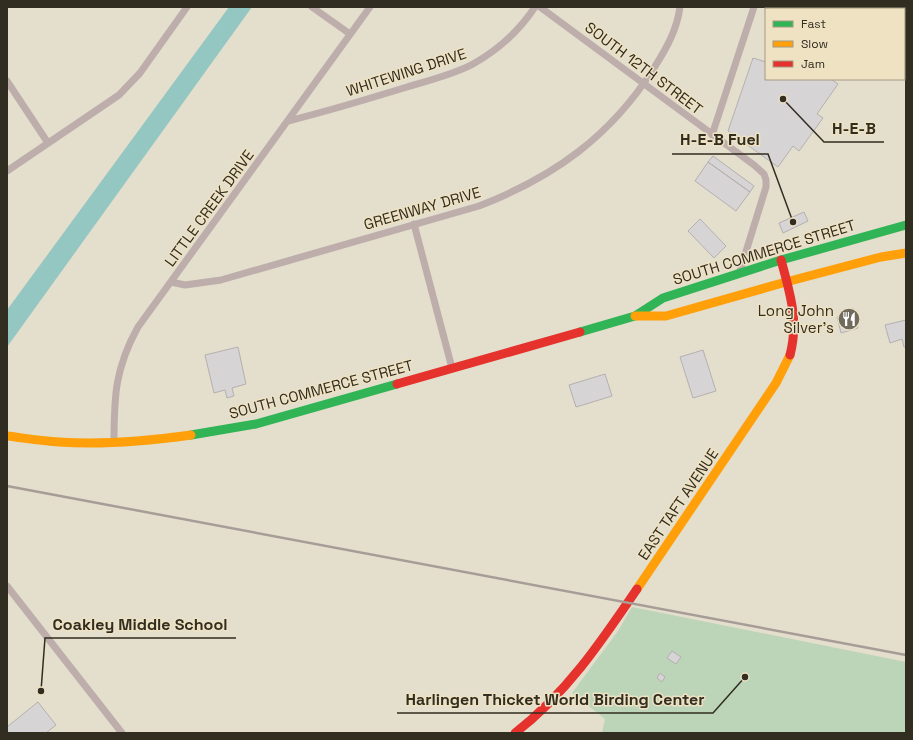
<svg xmlns="http://www.w3.org/2000/svg" width="913" height="740" viewBox="0 0 913 740" font-family="'Space Grotesk',sans-serif">
<style>
.green{fill:#bcd4b8}
.water{fill:#94c7c2}
.building{fill:#d7d4d6;stroke:#b4b0af}
.lines{fill:none;stroke-linecap:round;stroke-linejoin:round}
.street{stroke:#bdaeac;stroke-width:7}
.fast{stroke:#30b455;stroke-width:9}
.slow{stroke:#ff9f0a;stroke-width:9}
.jam{stroke:#e5322d;stroke-width:9}
.rail{stroke:#a79d97;stroke-width:2.5}
.labels{text-anchor:middle;dominant-baseline:central;stroke-width:3;stroke-linejoin:round;paint-order:stroke}
.street-label{font-size:15px;fill:#322d21;stroke:#eee2c3}
.poi-label{font-size:15px;fill:#322d21;stroke:#eee2c3;text-anchor:end}
.leader{fill:none;stroke:#322d21;stroke-width:1.5}
.callout-dot{fill:#322d21;stroke:#eee2c3;stroke-width:1.5}
.callout-label{font-size:16px;text-anchor:middle;font-weight:bold;fill:#322d21;stroke:#eee2c3;stroke-width:3;stroke-linejoin:round;paint-order:stroke}
</style>
<rect width="100%" height="100%" fill="#e4decd"/>
<!-- green -->
<path class="green" d="M632,607l274,55v71h-304l3,-14 -33,-26 46,-62z"/>
<!-- water -->
<path class="water" d="M229,7h23l-245,340v-37z"/>
<!-- building -->
<path class="building" d="M803,7h41l1,2h-41z
M753,58l13,4v17h65l7,5 -21,30 6,4 -24,33 -6,-5 -15,21 -50,-36z
M713,156l41,30 -4,6 -42,-30z
M708,162l42,30 -14,19 -41,-30z
M804,212l4,9 -25,12 -4,-10z
M700,219l26,27 -12,12 -26,-27z
M853,308l2,9 4,-1 1,5 -3,1 1,6 -17,5 -4,-16 4,-1 -1,-4z
M906,320v27h-2l-2,-8 -12,4 -5,-18z
M238,347l8,37 -14,4 2,8 -7,2 -2,-8 -11,3 -9,-38z
M703,350l13,41 -23,7 -13,-41z
M605,374l7,22 -36,11 -7,-22z
M672,651l9,6 -5,7 -9,-6z
M660,673l5,4 -3,5 -5,-4z
M38,702l18,23 -10,8h-39v-6z"/>
<g class="lines">
<!-- street -->
<path class="street" d="M312,7l38,27
M540,7l214,158 10,9 2,6v7l-27,87
M7,81l41,62
M288,121c40,-10 80,-22 119,-34 20,-6 48,-13 66,-23 25,-14 46,-33 62,-57
M712,135l42,-128
M7,171l112,-76 21,-22 47,-66
M414,224l38,144
M171,282l14,3 36,-5 258,-74c75,-29 132,-70 175,-138 12,-19 23,-38 26,-61
M114,442c0,-45 1,-74 24,-115l232,-320
M7,586l115,147"/>
<!-- fast -->
<path class="fast" d="M904,47l2,3
M580,332l55,-16 28,-18 118,-38 125,-35
M191,435l65,-11 141,-40"/>
<!-- slow -->
<path class="slow" d="M881,7l1,2
M635,316h31l120,-34 95,-25 25,-4
M7,436c17,2 35,5 52,6 43,3 89,-1 132,-7
M637,589l139,-206 14,-28"/>
<!-- jam -->
<path class="jam" d="M781,260c9,33 18,61 9,95
M397,384l183,-52
M515,733c51,-39 86,-91 122,-144"/>
<!-- rail -->
<path class="rail" d="M7,486l899,169"/>
</g>
<!-- icons -->
<defs>
<g id="restaurant-disc" transform="scale(1.15)"><circle r="9.5" fill="#706b5d" stroke="#eee2c3"/><path d="M-5-6h1v4h1v-4h1v4h1v-4h1v5L-1.5 .5V6h-2V.5L-5-1ZM5-6V6H3V1.5H1.5Q1.5-4 5-6Z" fill="#fff"/></g>
</defs>
<g fill-rule="evenodd">
<use href="#restaurant-disc" x="849" y="319"/>
</g>
<g class="labels">
<!-- street labels -->
<g class="street-label">
<text transform="translate(644 68) rotate(37)">SOUTH 12TH STREET</text>
<text transform="translate(406 72) rotate(-18)">WHITEWING DRIVE</text>
<text transform="translate(209 208) rotate(-54)">LITTLE CREEK DRIVE</text>
<text transform="translate(422 208) rotate(-16)">GREENWAY DRIVE</text>
<text transform="translate(764 252) rotate(-17)">SOUTH COMMERCE STREET</text>
<text transform="translate(321 389) rotate(-15)">SOUTH COMMERCE STREET</text>
<text transform="translate(678 504) rotate(-56)">EAST TAFT AVENUE</text>
</g>
<!-- poi labels -->
<g class="poi-label">
<text x="834" y="310">Long John<tspan x="834" dy="17">Silver's</tspan></text>
</g>
</g>
<!-- callouts -->
<path class="leader" d="M783 99L824 142H884M793 222L768 154H672M41 691L45 638H236M745 677L713 713H397"/>
<g class="callout-dot">
<circle cx="783" cy="99" r="4"/>
<circle cx="793" cy="222" r="4"/>
<circle cx="41" cy="691" r="4"/>
<circle cx="745" cy="677" r="4"/>
</g>
<g class="callout-label">
<text x="854" y="134">H-E-B</text>
<text x="720" y="145">H-E-B Fuel</text>
<text x="140" y="630">Coakley Middle School</text>
<text x="555" y="705">Harlingen Thicket World Birding Center</text>
</g>
<!-- border -->
<rect width="913" height="740" fill="none" stroke="#322d21" stroke-width="16"/>
<!-- legend -->
<rect x="765" y="8" width="140" height="72" fill="#eee2c3" stroke="#a39a82"/>
<rect x="773" y="21" width="20" height="6" fill="#30b455" stroke="#a39a82"/>
<text x="801" y="28" font-size="12" fill="#322d21">Fast</text>
<rect x="773" y="41" width="20" height="6" fill="#ff9f0a" stroke="#a39a82"/>
<text x="801" y="48" font-size="12" fill="#322d21">Slow</text>
<rect x="773" y="61" width="20" height="6" fill="#e5322d" stroke="#a39a82"/>
<text x="801" y="68" font-size="12" fill="#322d21">Jam</text>
</svg>
